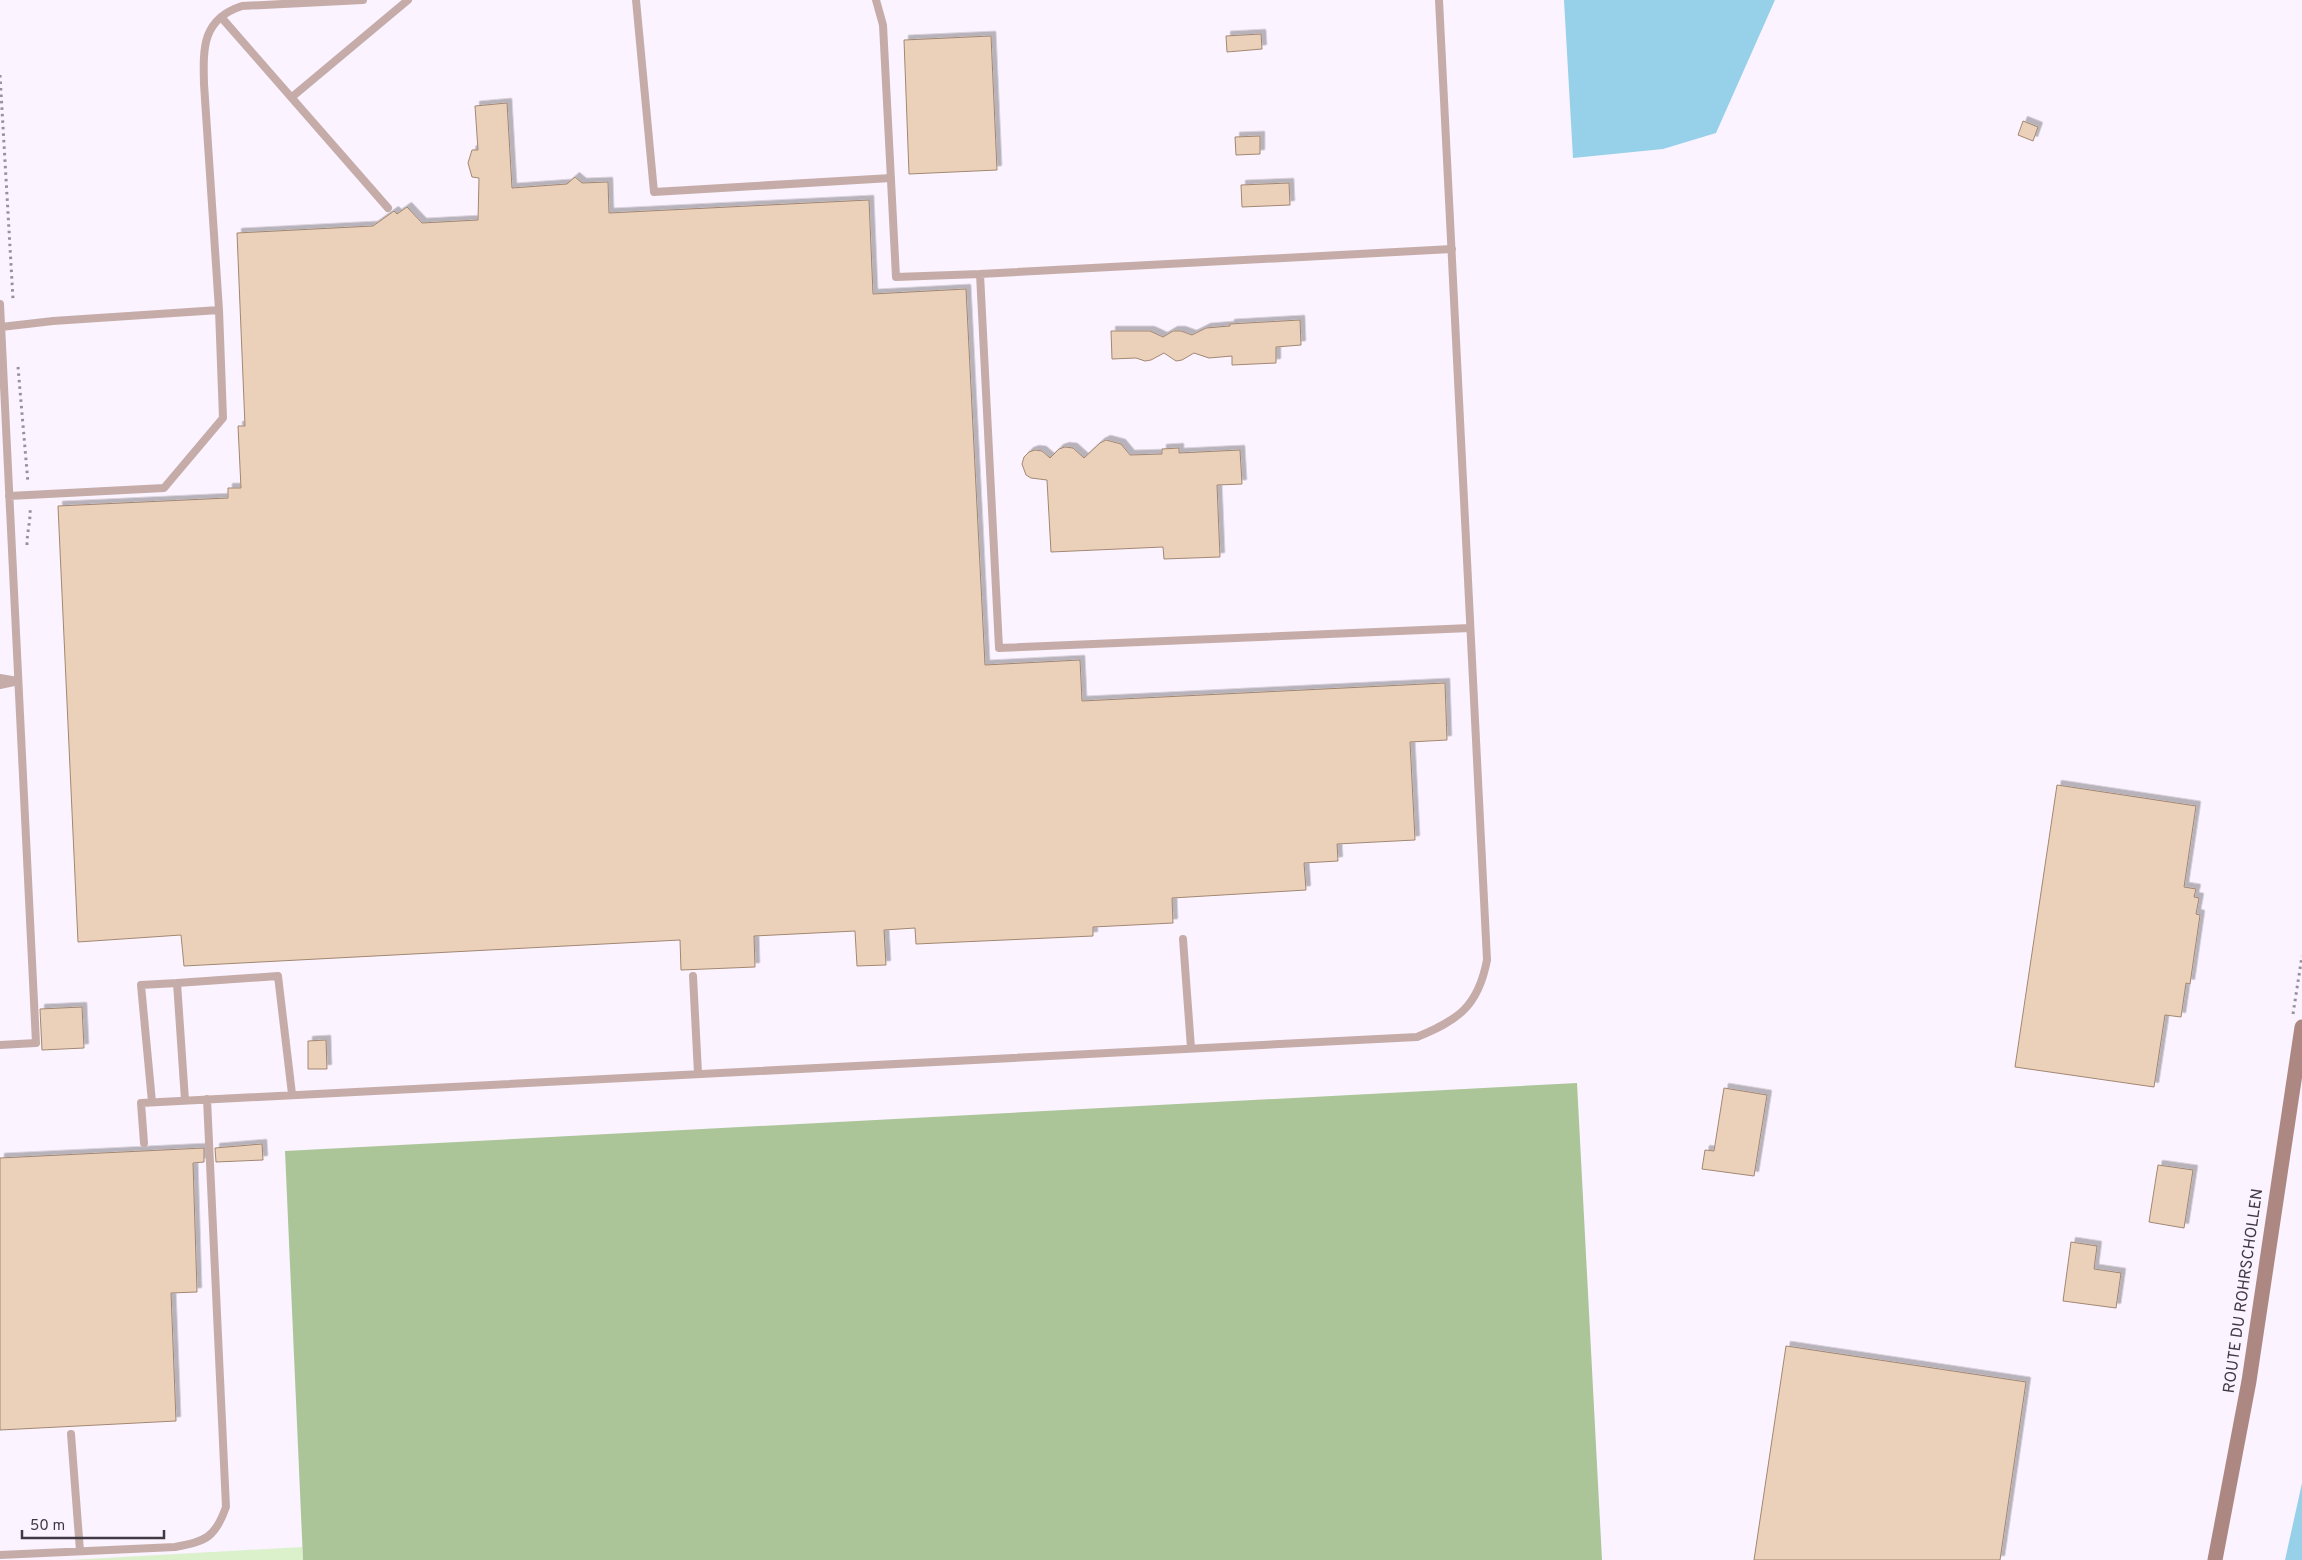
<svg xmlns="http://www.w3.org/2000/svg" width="2302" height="1560" viewBox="0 0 2302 1560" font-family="Overpass,sans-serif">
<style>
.green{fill:#dbf1cc}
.forest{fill:#abc598}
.water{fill:#97d0e9}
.building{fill:#ecd1ba;stroke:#a18772;filter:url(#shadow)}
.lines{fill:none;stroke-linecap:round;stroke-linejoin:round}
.path{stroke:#98909c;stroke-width:3;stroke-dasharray:2.5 4;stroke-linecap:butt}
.lane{stroke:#c6aca9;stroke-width:8}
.secondary{stroke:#ad8883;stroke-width:15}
.labels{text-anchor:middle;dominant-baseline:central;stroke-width:4;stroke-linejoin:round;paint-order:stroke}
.street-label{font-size:16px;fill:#413944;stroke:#fbf3ff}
</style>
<defs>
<filter id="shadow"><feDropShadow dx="4.5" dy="-4.5" stdDeviation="0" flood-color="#0004"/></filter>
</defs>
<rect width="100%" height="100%" fill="#fbf3ff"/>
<!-- green -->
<path class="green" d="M302,1547l1,13h-234z"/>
<!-- forest -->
<path class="forest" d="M1577,1083l25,477h-1299l-18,-409z"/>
<!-- water -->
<path class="water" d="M1564,0h211l-59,133 -53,16 -90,9z
M2302,1483v77h-17z"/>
<!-- building -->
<path class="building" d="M1261,34l1,15 -35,3 -1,-16z
M991,36l6,134 -88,4 -5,-134z
M507,103l5,85 55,-4 8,-7 7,6 26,-1 1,31 260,-13 4,94 93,-5 19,376 95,-5 2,41 363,-18 2,57 -37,2 5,98 -78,4 1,17 -34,2 2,27 -134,8 1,25 -80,4v9l-177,8 -1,-16 -31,2 2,35 -29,1 -2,-35 -101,5 1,31 -74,3 -1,-30 -496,26 -3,-31 -103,7 -20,-436 170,-8v-10h13l-3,-62h7l-8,-193 136,-7 21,-15 3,3 10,-7 15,16 56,-3 1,-42 -7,-1 -4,-14 4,-13h6l-3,-44z
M2023,121l15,6 -5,14 -15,-6z
M1260,136v18l-24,1 -1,-18z
M1289,183l1,22 -48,2 -1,-22z
M1300,320l1,25 -25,2v16l-44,2v-9l-23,2 -15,-5 -12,7 -6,1 -12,-8 -13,7 -6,1 -9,-3 -24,1 -1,-28h39l13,6 10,-6h8l11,4 14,-7 24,-2v-2z
M1106,440l15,4 9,11 32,-1v-5l17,-1v5l61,-3 2,34 -25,1 3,72 -56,2 -1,-12 -112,5 -4,-72 -16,-2 -5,-3 -4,-11 2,-7 5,-5 6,-2 7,1 8,7 9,-9 6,-2 8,1 11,10 16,-15z
M2057,785l139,21 -12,81 12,2 -2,8 5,1 -3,16 4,1 -10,69 -4,-1 -5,34 -16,-2 -11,72 -139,-20z
M82,1007l2,41 -42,2 -2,-41z
M326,1040l1,29h-19v-28z
M1724,1088l43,7 -13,81 -52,-7 3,-19 9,1z
M262,1144l1,16 -47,2 -1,-14z
M204,1148v14l-11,1 4,129 -26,1 5,128 -176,9v-272z
M2158,1165l35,5 -9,58 -35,-6z
M2071,1242l26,4 -3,23 27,4 -5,35 -53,-7z
M1786,1346l240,36 -26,178h-246z"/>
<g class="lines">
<!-- path -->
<path class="path" d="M0,75l13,224
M18,367l10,116
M27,545c0,-14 4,-25 3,-38
M2293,1014l9,-58"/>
<!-- lane -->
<path class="lane" d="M636,0l18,192 237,-14
M876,0l7,25 13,252 84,-3
M221,17l167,191
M292,97l116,-97
M1452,249l-472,25 19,374 471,-20
M0,304l36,739 -36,2
M1,327l52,-6 166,-11 -15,-226c-1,-36 -2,-65 38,-78l121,-6
M9,496l155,-8 59,-70 -4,-108
M0,678l18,3
M0,685l14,-3
M1183,939l8,109
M693,976l5,97
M185,1100l-8,-117 101,-7 14,118
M152,1102l-11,-117 36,-2
M144,1143l-3,-40 1276,-66c41,-17 61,-30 70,-77l-48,-960
M71,1434l9,117
M0,1555l175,-8c31,-6 40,-9 51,-40l-19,-408"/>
<!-- secondary -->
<path class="secondary" d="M2215,1560l34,-179 53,-354"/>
</g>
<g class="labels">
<!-- street labels -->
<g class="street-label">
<text transform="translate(2244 1291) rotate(-82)">ROUTE DU ROHRSCHOLLEN</text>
</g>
</g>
<!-- scale -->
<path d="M22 1530v8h142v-8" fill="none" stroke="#413944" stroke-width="2.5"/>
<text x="30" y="1530" font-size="15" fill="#413944" stroke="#fbf3ff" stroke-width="4" paint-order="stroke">50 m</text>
</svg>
